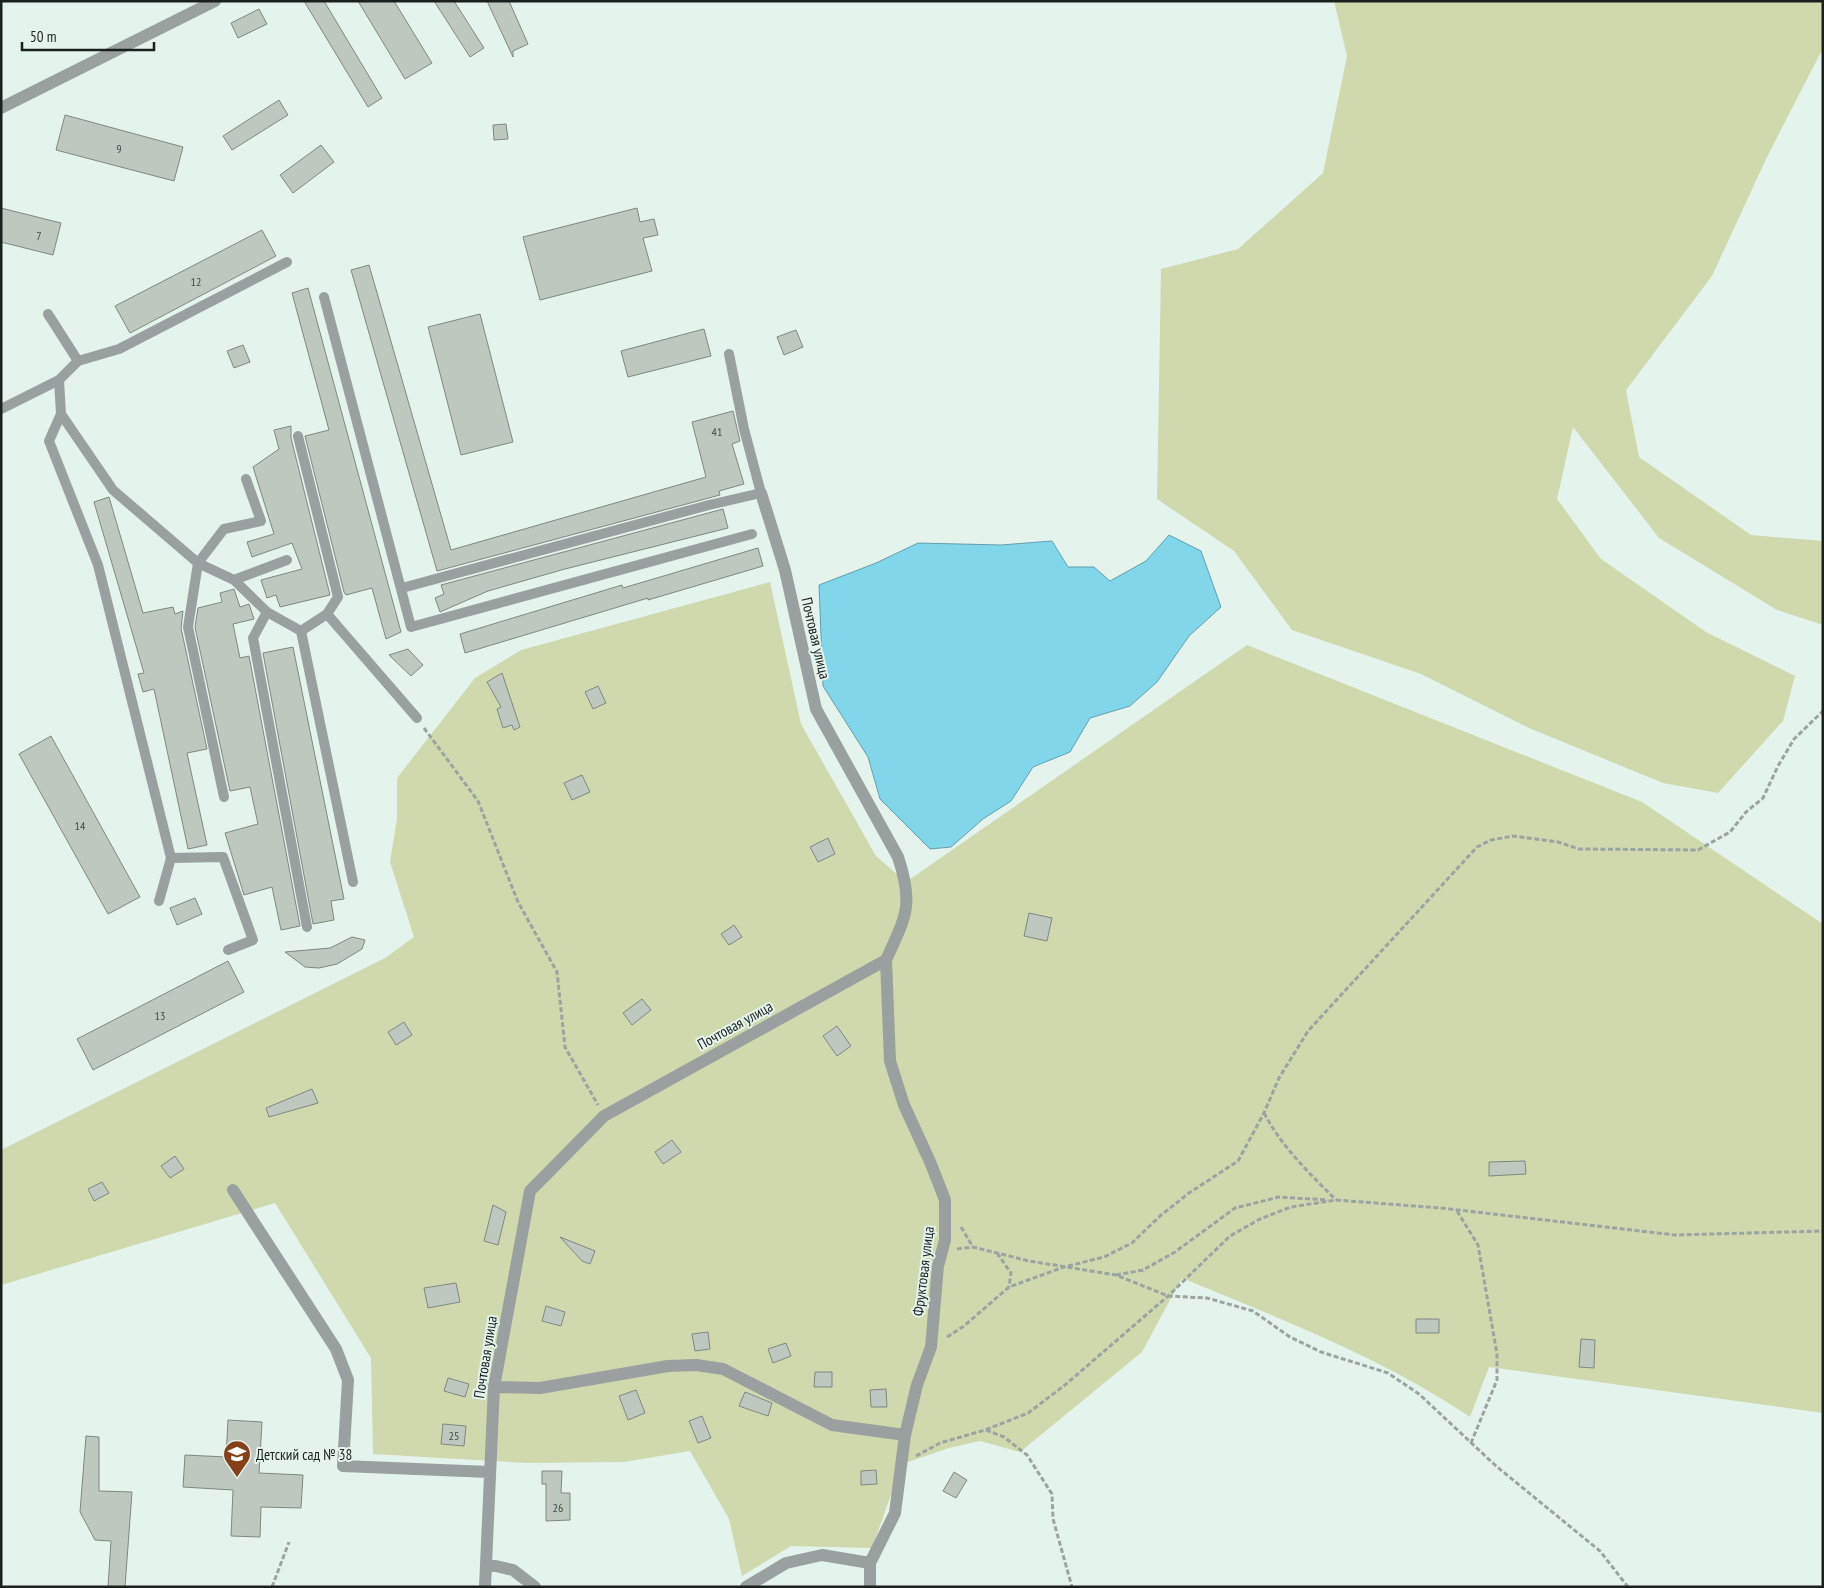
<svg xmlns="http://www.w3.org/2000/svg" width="1824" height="1588" viewBox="0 0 1824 1588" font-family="'PT Sans Narrow',sans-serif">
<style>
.green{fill:#cfd9ad}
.water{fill:#81d6ea;stroke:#629fad}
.building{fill:#bfc8be;stroke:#7f887f}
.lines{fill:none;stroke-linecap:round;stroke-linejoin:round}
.path{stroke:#9aa4a0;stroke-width:3;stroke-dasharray:5 2.5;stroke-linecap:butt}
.service{stroke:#99a09f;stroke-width:10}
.minor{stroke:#99a09f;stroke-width:12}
.labels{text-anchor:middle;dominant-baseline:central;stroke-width:4;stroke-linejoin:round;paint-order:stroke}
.number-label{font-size:12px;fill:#444a46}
.street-label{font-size:15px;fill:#1b201e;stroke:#e5f3ed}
.poi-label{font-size:15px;fill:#1b201e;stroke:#e5f3ed;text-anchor:start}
</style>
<rect width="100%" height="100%" fill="#e5f3ed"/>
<!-- green -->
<path class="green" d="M1334,1h489v47l-56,109 -55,119 -86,114 13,67 112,78 72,6v84l-46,-15 -118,-72 -86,-111 -16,72 44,60 105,73 89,44 -12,45 -65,72 -55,-10 -134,-55 -108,-54 -129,-44 -58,-79 -77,-52 4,-230 77,-20 85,-76 24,-117z
M770,582l31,142 75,132 30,26 341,-237 395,157 181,122v489l-334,-46 -19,50c-89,-60 -190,-98 -288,-139l-40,74 -122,100 -40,-11 -31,7 -47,16 -30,84 -81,-2 -49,30 -13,-57 -39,-68 -66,11 -99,1 -152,-9 -2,-96 -96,-155 -274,82v-135l384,-192 29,-21 -24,-75 7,-43v-41l78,-100 46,-28z"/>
<!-- water -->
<path class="water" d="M1169,535l32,16 20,56 -32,29 -32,46 -27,24 -40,12 -20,34 -37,15 -22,34 -28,18 -32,28 -21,2 -50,-50 -12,-42 -45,-71 -4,-101 57,-22 42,-20 83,2 51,-4 16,26h26l16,14 36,-20z"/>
<!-- building -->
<path class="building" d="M304,1h20l58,97 -14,9z
M358,1h36l38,62 -27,16z
M434,1h20l30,47 -14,9z
M487,1h22l19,43 -15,7v6z
M259,9l8,15 -29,14 -7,-15z
M279,100l9,15 -56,35 -9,-14z
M65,115l118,32 -9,34 -118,-31z
M506,124l2,15 -14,1 -1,-15z
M321,145l13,17 -41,31 -13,-18z
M1,208l60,15 -8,32 -52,-13z
M637,208l3,14 14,-3 4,16 -15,3 9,33 -112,29 -17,-63z
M262,230l14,26 -146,77 -15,-27z
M369,265l82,285 255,-73 -14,-55 41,-11 7,30 -8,3 12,40 -25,7 1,4 -283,76 -86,-301z
M308,288l93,344 -15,7 -14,-51 -26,7 -2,-3 -39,-156 24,-6 -37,-137z
M480,314l33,128 -52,13 -33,-128z
M704,329l7,27 -83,21 -7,-26z
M796,330l7,17 -19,8 -7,-18z
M243,345l7,17 -16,6 -7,-17z
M291,426v12l39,157 -50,12 -4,-12 -9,3 -6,-18 41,-11 -10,-26 -40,14 -5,-15 27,-8 -21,-67 26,-18 -5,-19z
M109,497l34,116 30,-6 2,7 8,-3 -2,17 26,121 -20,4 20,92 -19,4 -34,-160 -11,3 -5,-18 6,-1 -50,-171z
M723,509l5,19 -163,41 -77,22 -48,21 -5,-14 9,-4 -3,-9z
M758,548l5,18 -115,34v-2l-183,55 -5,-19 162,-49 1,3z
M234,589l6,18 9,-3 5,15 -21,5 7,34 9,-2 51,270 -19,4 -9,-43 -28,8 -19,-62 33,-9 -8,-37 -20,4 -35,-164 3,-19 24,-6 -2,-9z
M293,647l51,252 -13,2 3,19 -21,4 -50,-271z
M408,649l15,16 -12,11 -22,-21z
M502,673l18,54 -6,3 -2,-5 -9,3 -6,-19 4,-2 -14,-25z
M598,686l8,17 -13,6 -8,-17z
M51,736l89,161 -32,17 -89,-160z
M582,775l8,17 -18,8 -8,-17z
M828,838l7,16 -17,8 -8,-15z
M195,898l7,16 -25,11 -7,-17z
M1029,913l23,5 -5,23 -23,-5z
M734,925l8,12 -13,8 -8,-11z
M352,937l13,3 -3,9 -25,15 -18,4 -14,-1 -20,-15 45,-4z
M228,961l16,31 -151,78 -16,-31z
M642,999l9,11 -19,15 -9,-12z
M404,1022l8,13 -16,10 -8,-13z
M837,1026l14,20 -14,10 -14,-20z
M312,1089l6,14 -49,14 -3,-9z
M672,1140l9,12 -18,12 -8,-12z
M175,1156l9,13 -14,9 -9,-12z
M1525,1161l1,13 -37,2v-14z
M102,1182l7,11 -15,8 -6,-12z
M493,1205l13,7 -8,33 -14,-4z
M560,1237l35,14 -5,13 -8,-3z
M456,1283l4,19 -32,6 -4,-20z
M546,1306l19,6 -4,14 -19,-5z
M1416,1319h23v14h-23z
M708,1332l2,17 -15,2 -3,-17z
M1581,1339l14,1 -1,28 -15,-1z
M786,1343l5,13 -18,7 -5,-14z
M815,1372h17v15h-18z
M448,1378l21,6 -4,13 -21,-6z
M886,1389l1,18h-16l-1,-17z
M636,1390l9,23 -17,7 -9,-24z
M745,1392l27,11 -4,13 -29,-10z
M702,1416l9,22 -13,5 -9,-22z
M228,1420l34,2 -3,51 44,2 -2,33 -40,-1 -1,30 -29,-1 2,-46 -50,-3 2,-32 41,2z
M443,1424l23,2 -2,20 -23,-2z
M86,1436l13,1v54l33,1 -7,95h-17l3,-46 -16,-1 -15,-28z
M876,1470l1,14 -16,1v-14z
M542,1471h20l-1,22h9v27l-24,1v-37h-4z
M954,1472l13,8 -11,18 -13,-7z"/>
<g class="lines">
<!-- path -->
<path class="path" d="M424,728l54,73 40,101 39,70 8,75 33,58
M1264,1113c18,34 45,60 72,87
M1457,1211l21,34 19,109v26l-26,63
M961,1227l12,20 56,14 87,14 52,21 39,2 46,13 37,26 31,15 67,21 31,21 77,72 104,85 28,36
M957,1249l16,-2
M997,1253l14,20 -2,14
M1116,1275l27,-5 32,-18 60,-44 44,-11 49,3
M947,1337l17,-11 45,-39 55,-20 40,-10 28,-14 28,-27 29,-23 49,-32 26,-48 15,-35 29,-47 169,-184 14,-7 22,-4 45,6 21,7 119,1 32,-18 16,-20 17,-14 15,-32 16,-27 29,-28
M986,1430l18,7 23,18 25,39 1,25 19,68
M916,1456l24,-13 45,-13 43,-17 37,-28 103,-89 62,-60 30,-17 31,-12 45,-7 105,8 234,27 148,-4
M272,1587l17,-45"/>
<!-- service -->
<path class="service" d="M324,297l87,330 341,-93
M78,361l41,-12 168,-87
M59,380l2,34 52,76 85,73 36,17 33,32 34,19 26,-17 90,104
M1,409l58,-29 19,-19 -30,-47
M61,414l-12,27 49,124 73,293 52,-1 30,83 -25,10
M298,436l40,161 -11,17
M234,580l53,-20
M402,588l307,-83 52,-12 -17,-64 -15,-75
M267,612l-14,26 54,289
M301,631l52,251
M224,797l-36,-170 10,-64 26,-34 37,-8 -15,-42
M159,901l12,-43"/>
<!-- minor -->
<path class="minor" d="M1,108l214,-107
M233,1190l103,159 12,31 -5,86 146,6
M494,1387l46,1 128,-22 28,-1 27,4 109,56 73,10
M487,1564l26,6 22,17
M485,1587l9,-200 36,-196 74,-75 282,-156c20,-44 28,-55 12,-103l-82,-148 -31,-139 -24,-77
M746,1587l40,-24 36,-8 48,8
M870,1587v-24l25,-50 10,-78 12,-50 14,-38 7,-81 7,-26v-40l-14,-36 -27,-59 -14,-44 -4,-101"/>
</g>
<!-- icons -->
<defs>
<g id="school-pin" transform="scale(1.4375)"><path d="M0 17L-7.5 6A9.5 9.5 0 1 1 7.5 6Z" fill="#853f19" stroke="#e5f3ed"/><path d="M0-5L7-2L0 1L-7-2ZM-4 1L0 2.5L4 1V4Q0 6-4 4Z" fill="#fff"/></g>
</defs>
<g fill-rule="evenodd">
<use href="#school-pin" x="237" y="1454"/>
</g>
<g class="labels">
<!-- number labels -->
<g class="number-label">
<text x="119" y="148">9</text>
<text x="39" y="235">7</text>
<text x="196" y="281">12</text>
<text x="717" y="431">41</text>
<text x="80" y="825">14</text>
<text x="160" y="1015">13</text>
<text x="454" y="1435">25</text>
<text x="558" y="1507">26</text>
</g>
<!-- street labels -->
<g class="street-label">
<text transform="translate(816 638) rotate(77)">Почтовая улица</text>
<text transform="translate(735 1025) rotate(-29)">Почтовая улица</text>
<text transform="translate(923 1271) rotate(-83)">Фруктовая улица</text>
<text transform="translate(485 1357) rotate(-81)">Почтовая улица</text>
</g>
<!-- poi labels -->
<g class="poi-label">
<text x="256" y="1454">Детский сад № 38</text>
</g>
</g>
<!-- border -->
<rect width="1824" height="1588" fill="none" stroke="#1b201e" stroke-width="5"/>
<!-- scale -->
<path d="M22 42v8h132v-8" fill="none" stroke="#1b201e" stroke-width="2.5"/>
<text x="30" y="42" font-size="15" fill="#1b201e" stroke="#e5f3ed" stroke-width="4" paint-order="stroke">50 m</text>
</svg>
